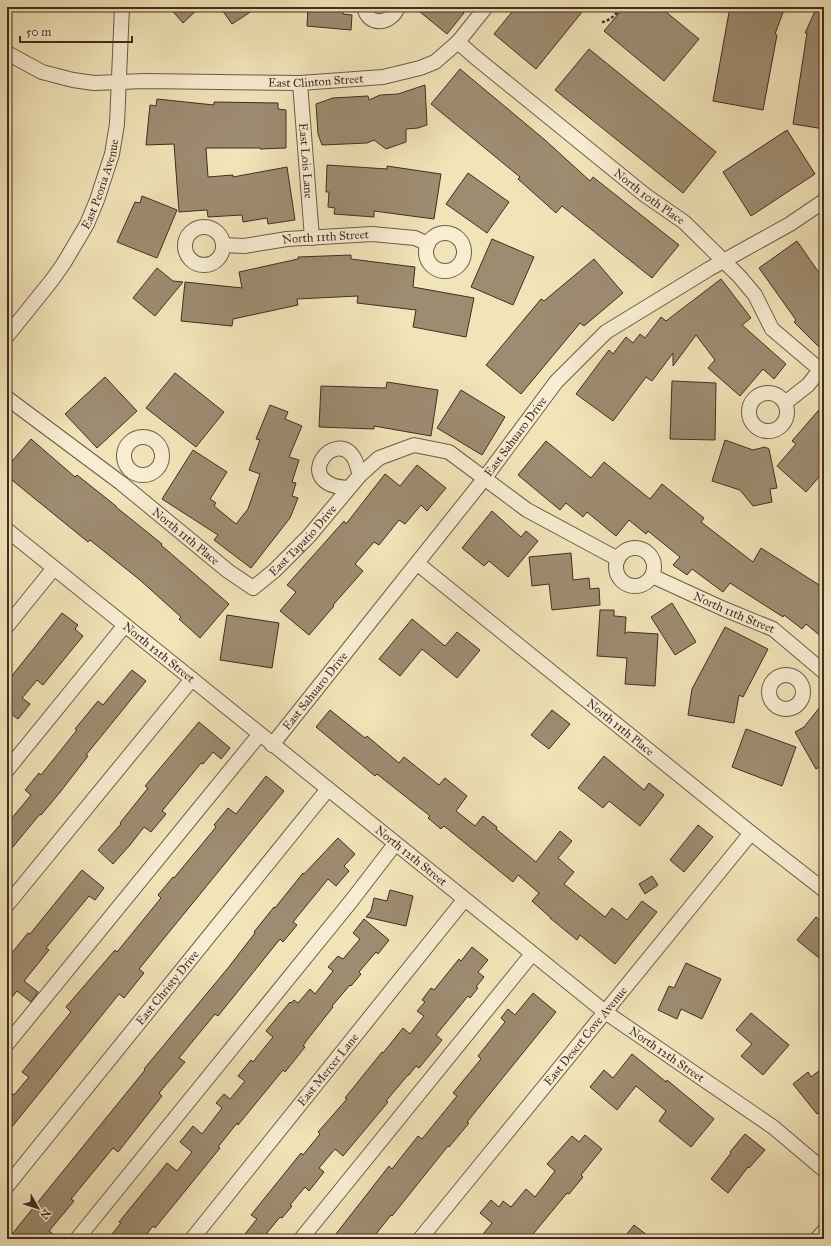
<svg xmlns="http://www.w3.org/2000/svg" width="831" height="1246" viewBox="0 0 831 1246" font-family="'IM FELL Great Primer',serif">
<style>
.building{fill:#9e8c71;stroke:#432c22}
.lines{fill:none;stroke-linecap:round;stroke-linejoin:round}
.minor-casing{stroke:#6f5a48;stroke-width:16}
.path{stroke:#432c22;stroke-width:2.5;stroke-dasharray:3 2;stroke-linecap:butt}
.minor{stroke:#f7edd2;stroke-width:14}
.labels{text-anchor:middle;dominant-baseline:central;stroke-width:3;stroke-linejoin:round;paint-order:stroke}
.street-label{font-size:12px;fill:#432c22;stroke:#f7edd2}
</style>
<rect width="100%" height="100%" fill="#f2e4b9"/>
<filter id="stains"><feTurbulence type="fractalNoise" baseFrequency=".005" numOctaves="4"/><feColorMatrix values="0 0 0 0 .2 0 0 0 0 .09 0 0 0 0 .02 0 0 0 .5 -.17"/></filter>
<radialGradient id="worn" r=".72"><stop offset=".6" stop-color="#630" stop-opacity="0"/><stop offset="1" stop-color="#630" stop-opacity=".3"/></radialGradient>
<!-- building -->
<path class="building" d="M169,7h31l-17,16z
M220,7h38l-26,17z
M308,7h35v7l9,1 -1,15 -44,-4z
M414,7h43l7,6 -17,21z
M516,7h70l-50,62 -42,-35z
M624,7h36l39,32 -35,42 -60,-50z
M730,7h55l-10,27 2,1 -14,75 -50,-9z
M817,7h7v122l-31,-5 14,-91h-2z
M589,49l127,103 -33,41 -128,-103z
M460,69l85,71 45,41 3,-4 86,68 -27,33 -90,-72 -6,7 -38,-34 2,-2 -89,-73z
M425,85l2,40 -9,3 -12,1v13l-20,7 -12,-9 -7,3 -45,2 -4,-11 -2,-30 17,-6 35,-2 1,4 11,-5 18,-1z
M157,99l57,6v-3l64,1v6l8,1v38l-26,1v-1h-54l2,29 25,-2v2l54,-10 8,53 -27,4 -1,-6 -24,4 -1,-7 -34,2 -1,-7 -28,2 -5,-68 -28,1 4,-40 6,1z
M787,130l28,44 -64,42 -28,-44z
M327,165l60,4v-3l54,8 -7,45 -60,-8v6l-40,-3 1,-6 -7,-1 1,-15h-3z
M468,173l41,29 -22,31 -41,-29z
M142,196l35,14 -20,48 -40,-16 18,-40 5,1z
M492,239l42,18 -21,48 -42,-18z
M797,241l27,39v72l-30,-30 2,-2 -37,-52z
M351,255v4l64,8 -2,20 61,11 -8,39 -53,-10 3,-17 -59,-7 1,-7 -61,3 1,6 -65,14 -1,7 -51,-5 4,-39 57,6 -3,-16 59,-13v-2z
M594,259l29,34 -39,33 -4,-3 -59,71 -35,-29 55,-66 3,2z
M157,268l16,13 10,1 -28,34 -22,-18z
M721,279l30,39 -9,7 44,39 -12,15 -11,-10 -23,27 -32,-28 7,-8 -19,-25 -23,31v-13l-21,28 -6,-4 -33,44 -37,-27 33,-44 4,4 13,-17 7,6 7,-9 5,4 16,-21 5,4z
M175,373l49,39 -28,35 -50,-39z
M105,377l32,34 -40,37 -32,-34z
M672,381l44,2 -1,57 -45,-1z
M387,382l51,8 -7,46 -57,-10v3l-55,-2 2,-41 65,2z
M461,390l44,27 -23,38 -45,-27z
M824,404v67l-18,21 -29,-26 19,-22 -4,-3z
M270,405l18,7 -3,7 17,7 -13,31 10,3 -7,22 4,1 -4,13 6,2 -8,20 -39,50 -37,-28 4,-5 -56,-36 31,-49 34,22 -17,27 6,4 -2,3 22,18 12,-15 12,-35 -11,-4 11,-30 -4,-1z
M31,439l44,38 2,-2 39,31v1l46,37 -1,1 68,59 -29,34 -21,-19 2,-2 -41,-37 -50,-40 -2,2 -81,-66v-9z
M725,440l28,10 12,-3 4,2 8,39 -7,1 2,13 -19,4 -13,-16 -28,-9z
M546,441l45,37 13,-16 46,37 12,-15 42,34 -3,4 52,40 8,-14 63,40v51l-18,-15 -4,5 -18,-14 -1,2 -53,-34 -7,9 -31,-23 -5,6 -14,-10 7,-8 -32,-26 -2,3 -17,-14 -13,16 -29,-24 -4,5 -17,-14 -6,7 -42,-35z
M417,465l29,23 -19,23 -6,-6 -16,19 -6,-4 -20,25 -5,-3 -19,22 8,7 -30,34 1,1 -25,29 -29,-24 16,-19 -9,-7 57,-64 2,3 39,-50 15,12z
M492,511l29,26 5,-6 12,10 -30,36 -19,-16 -5,5 -22,-18z
M571,553l2,27 16,-2 1,11 9,-1 1,17 -48,5 -3,-26 -17,2 -3,-29z
M672,603l24,39 -21,13 -24,-38z
M600,610h14v6l12,1 -1,17 2,-2 31,2 -3,52 -30,-2 2,-26 -30,-2z
M62,613l16,12 -3,4 8,7 -40,49 -6,-5 -15,18 8,6 -12,15 -11,-8v-29z
M227,615l52,8 -7,45 -52,-8z
M412,619l33,27 12,-14 23,18 -23,28 -35,-29 -22,27 -21,-17z
M725,627l43,22 -25,48 -4,-2 -5,28 -46,-8 4,-26z
M132,670l14,11 -60,74 2,1 -27,35 -20,24 -1,-1 -33,40v-30l24,-29 -6,-5 14,-17 2,2 36,-45 -2,-1 23,-28 5,4z
M824,702v62l-8,5 -21,-37 9,-5z
M330,710l35,28 2,-2 32,27 5,-6 35,28 6,-7 22,18 -11,15 19,15 8,-10 14,11 -1,2 40,33 24,-31 12,10 -14,17 16,14 -10,12 41,33 7,-9 15,12 15,-19 15,11 -42,52 -35,-29 -3,5 -27,-22h1l-19,-17 7,-8 -21,-18 -5,7 -69,-56 -3,3 -13,-11 2,-2 -53,-42 -2,2 -59,-49z
M552,710l18,14 -21,25 -18,-14z
M199,722l31,26 -9,11 -8,-7 -10,12 -2,-1 -39,48 4,3 -15,18 -7,-5 -14,18 -17,19 -15,-14 23,-26 -1,-1 28,-35 -3,-2z
M746,729l50,18 -14,39 -50,-19z
M604,756l40,34 5,-7 15,12 -24,31 -31,-25 -6,7 -25,-20z
M266,776l18,15 -145,178 5,4 -20,25 -5,-4 -112,139v-44l7,6 15,-18 -7,-5 49,-60 -5,-5 49,-57 2,2 44,-54 -3,-3 15,-18 1,1 42,-51 -2,-2 14,-17 8,6z
M698,825l15,12 -29,35 -14,-12z
M338,838l17,16 -11,12 5,5 -13,15 -8,-7 -35,43 4,3 -14,17 -3,-3 -62,77 -3,-2 -36,44 6,4 -26,31 3,3 -44,56 -5,-4 -42,51 3,2 -25,30 10,8h-51l137,-169 -1,-1 20,-24 64,-77 27,-35 -1,-1 20,-25 1,1 28,-35 1,1z
M82,870l22,18 -9,12 -6,-4 -43,52 3,2 -25,31 14,11 -7,10 -14,-11 -10,12v-44l21,-26 2,1z
M652,876l6,9 -13,9 -6,-10z
M390,890l23,6 -7,30 -40,-9 5,-6 3,-13 13,3z
M816,917l8,6v39l-27,-22z
M364,919l25,21 -11,14 -2,-2 -17,20 2,2 -10,12 -1,-1 -18,21 1,1 -26,33 -4,6 2,1 -20,25 -2,-2 -45,55 -1,-2 -19,24 2,1 -65,80 -2,-2 -10,13h-35l13,-16 -2,-1 48,-59 10,8 15,-19 -12,-10 13,-16 9,8 20,-26 -6,-5 8,-9 6,5 15,-18 -7,-5 13,-16 2,2 20,-25 -7,-6 24,-29 1,1 3,-3 4,3 12,-14 5,5 18,-23 -5,-4 10,-11 5,3 17,-20 -7,-6z
M472,947l16,13 -10,12 6,5 -8,10 2,1 -8,10 -2,-2 -32,39 6,5 -23,28 -3,-2 -7,9h-1l-22,26 2,1 -45,54 -8,-7 -16,19 5,4 -15,19 -4,-4 -15,18 2,1 -10,12 -2,-1 -18,22h-21l16,-20 -6,-4 50,-62 2,2 17,-21 -2,-2 29,-33 -2,-1 37,-46 1,1 20,-25 7,6 14,-18 -7,-5 8,-9 -3,-2 9,-12 3,2 25,-31 2,2z
M686,963l35,16 -19,40 -21,-10 -4,10 -19,-9 11,-24 5,2z
M533,993l23,19 -89,110 2,1 -20,24 -1,-1 -56,70 -1,-1 -19,24h-40l57,-73 3,3 26,-33 4,3 35,-43 -4,-3 28,-34 -3,-3 27,-34 -4,-4 7,-9 7,6z
M751,1013l38,32 -26,30 -22,-19 11,-12 -16,-14z
M632,1054l34,28 1,-2 47,39 -23,28 -32,-26 7,-10 -30,-25 -19,24 -27,-23 14,-17 9,8z
M824,1067v42l-7,5 -24,-30 15,-12 3,5z
M745,1134l20,16 -16,18 -1,-1 -20,26 -17,-14 20,-26 -1,-1z
M585,1135l17,14 -21,26 2,2 -14,17 -2,-1 -38,46h-50l13,-16 -12,-10 11,-13 8,7 4,-6 8,6 15,-18 9,8 20,-26 -8,-7 25,-28 7,6z
M634,1225l18,14h-29z"/>
<g class="lines">
<!-- minor casing -->
<g class="minor-casing">
<g id="minor">
<path d="M364,7c4,20 27,18 34,0"/>
<path id="s1" d="M458,42l17,15 170,138 39,27 55,54 16,19 17,34 52,44"/>
<path id="s2" d="M7,53l35,19 31,8 21,3 51,-2 155,2 83,-6 37,-9 15,-6 23,-20 28,-35"/>
<path id="s3" d="M300,83l12,155"/>
<circle cx="204" cy="246" r="19"/>
<circle cx="445" cy="252" r="19"/>
<path id="s4" d="M223,245l21,1 43,-7 85,-5 43,4 13,6"/>
<path id="s5" d="M7,336l45,-56 12,-17 23,-39 10,-24 15,-46 5,-30 5,-117"/>
<circle cx="768" cy="412" r="19"/>
<path id="s6" d="M7,398l114,85 107,88 25,17 21,-17 35,-35 51,-61 19,-17 35,-13 35,7 78,58 91,49"/>
<path d="M785,403l23,-18 12,-15"/>
<circle cx="143" cy="456" r="19"/>
<path d="M348,488c-60,-4 -11,-64 7,-28 2,4 3,10 5,15"/>
<path id="s7" d="M7,530l598,482 168,115 51,43"/>
<circle cx="635" cy="567" r="19"/>
<path id="s8" d="M418,564l333,269 73,57"/>
<path id="s9" d="M652,576l72,33 49,20 51,43"/>
<path d="M7,626l47,-58"/>
<circle cx="786" cy="692" r="17"/>
<path id="s10" d="M272,745l212,-266 72,-97 50,-50 103,-63 81,-45 34,-23"/>
<path d="M7,770l118,-145"/>
<path d="M7,905l185,-226"/>
<path d="M7,1044l252,-309"/>
<path id="s11" d="M7,1186l321,-397"/>
<path d="M77,1239l275,-339 43,-56"/>
<path id="s12" d="M192,1239l272,-339"/>
<path d="M301,1239l231,-285"/>
<path id="s13" d="M420,1239l331,-406"/>
<path d="M817,1239l7,-8"/>
</g>
</g>
<!-- path -->
<path class="path" d="M602,22c8,-1 15,-9 20,-15"/>
<!-- minor -->
<use href="#minor" class="minor"/>
</g>
<g class="labels">
<!-- street labels -->
<g class="street-label">
<text stroke="none"><textPath href="#s2" startOffset="315">East Clinton Street</textPath></text>
<text stroke="none"><textPath href="#s3" startOffset="78">East Lois Lane</textPath></text>
<text stroke="none"><textPath href="#s5" startOffset="180">East Peoria Avenue</textPath></text>
<text stroke="none"><textPath href="#s1" startOffset="246">North 10th Place</textPath></text>
<text stroke="none"><textPath href="#s4" startOffset="103">North 11th Street</textPath></text>
<text stroke="none"><textPath href="#s10" startOffset="393">East Sahuaro Drive</textPath></text>
<text stroke="none"><textPath href="#s6" startOffset="226">North 11th Place</textPath></text>
<text stroke="none"><textPath href="#s6" startOffset="380">East Tapatio Drive</textPath></text>
<text stroke="none"><textPath href="#s9" startOffset="90">North 11th Street</textPath></text>
<text stroke="none"><textPath href="#s7" startOffset="195">North 12th Street</textPath></text>
<text stroke="none"><textPath href="#s10" startOffset="69">East Sahuaro Drive</textPath></text>
<text stroke="none"><textPath href="#s8" startOffset="260">North 11th Place</textPath></text>
<text stroke="none"><textPath href="#s7" startOffset="519">North 12th Street</textPath></text>
<text stroke="none"><textPath href="#s11" startOffset="255">East Christy Drive</textPath></text>
<text stroke="none"><textPath href="#s13" startOffset="262">East Desert Cove Avenue</textPath></text>
<text stroke="none"><textPath href="#s7" startOffset="843">North 12th Street</textPath></text>
<text stroke="none"><textPath href="#s12" startOffset="217">East Mercer Lane</textPath></text>
</g>
</g>
<!-- margin -->
<rect width="831" height="1246" fill="none" stroke="#f2e4b9" stroke-width="24"/>
<rect x="8" y="8" width="815" height="1230" fill="none" stroke="#432c22" stroke-width="2"/>
<rect x="12" y="12" width="807" height="1222" fill="none" stroke="#432c22"/>
<!-- north arrow -->
<g transform="translate(38 1208) rotate(129)" stroke="#f7edd2" stroke-width="3" paint-order="stroke">
<path d="M0-3L7 15L0 10L-7 15Z" fill="#432c22"/>
<text y="-6" font-size="11" font-weight="bold" text-anchor="middle" fill="#432c22">N</text>
</g>
<!-- scale -->
<path d="M20 36v6h112v-6" fill="none" stroke="#432c22" stroke-width="2"/>
<text x="26" y="36" font-size="12" fill="#432c22" stroke="#f7edd2" stroke-width="3" paint-order="stroke">50 m</text>
<rect width="100%" height="100%" filter="url(#stains)"/>
<rect width="100%" height="100%" fill="url(#worn)"/>
</svg>
